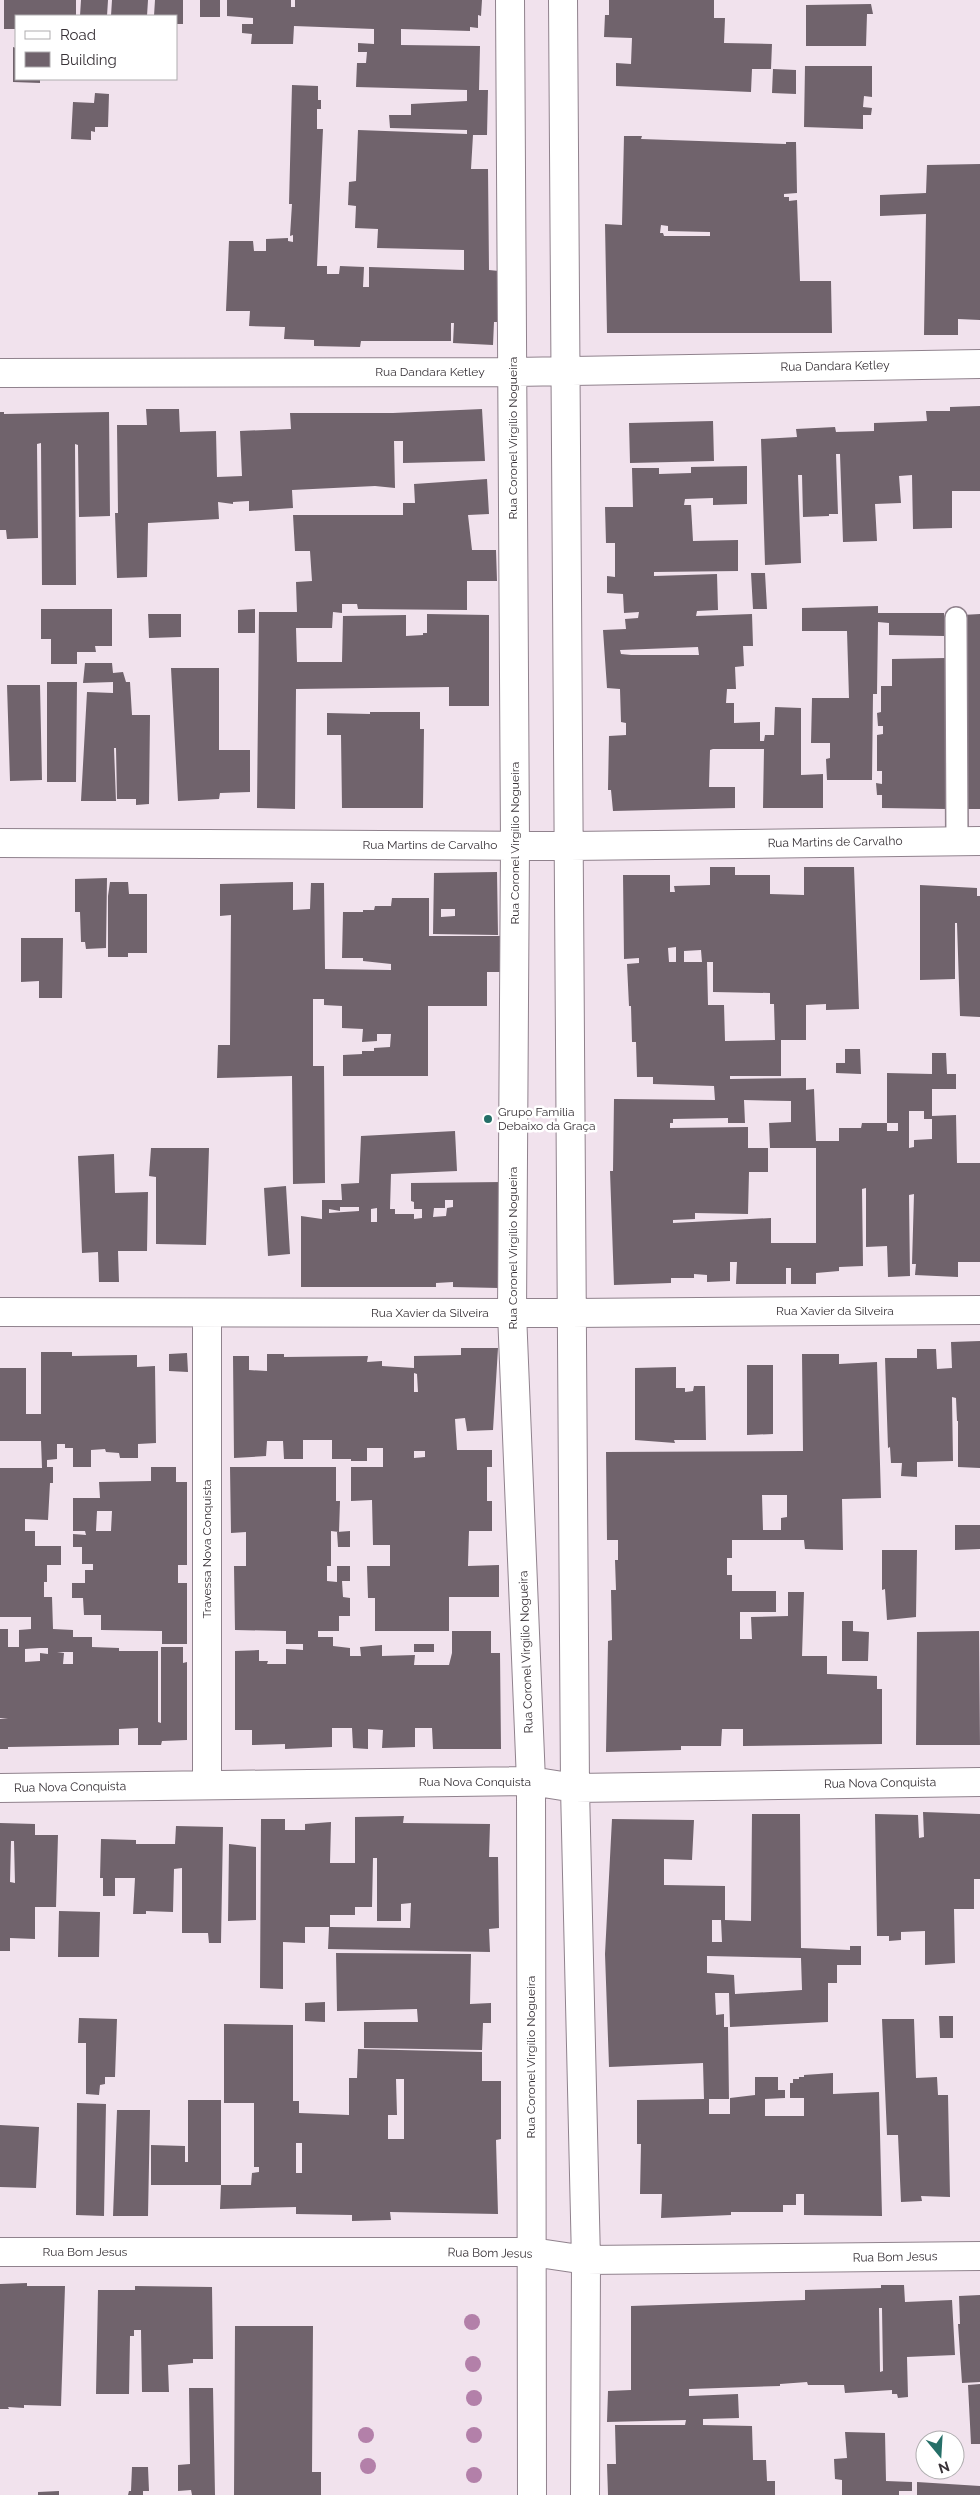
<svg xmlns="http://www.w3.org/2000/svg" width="980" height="2495" viewBox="0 0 980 2495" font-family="Raleway,sans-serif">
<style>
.building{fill:#70636c;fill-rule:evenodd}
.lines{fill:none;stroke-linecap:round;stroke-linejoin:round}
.lane-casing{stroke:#90828d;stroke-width:24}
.street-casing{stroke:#90828d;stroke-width:30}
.lane{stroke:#fff;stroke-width:21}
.street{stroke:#fff;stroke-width:28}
.tree{fill:#b380a9}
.poi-dot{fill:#256f68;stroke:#fff;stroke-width:2}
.labels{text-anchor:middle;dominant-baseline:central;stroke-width:5;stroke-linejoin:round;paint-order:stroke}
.street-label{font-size:12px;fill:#383237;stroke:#fff}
.poi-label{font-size:12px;fill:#383237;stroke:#fff;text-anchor:start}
</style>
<rect width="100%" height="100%" fill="#f1e2ed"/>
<!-- building -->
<path class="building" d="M4,0h72v16h-60v13h-12z
M81,0h27l-1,16h-27z
M112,0h36l-1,16h-36z
M155,0h28v24h-7v-8h-22z
M200,0h20v17h-20z
M227,0h64v7h4v-7h187l-1,16 -3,-1v13l-8,-1v4l-69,-2v16l79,1 -1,44h9l-1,45h-14l-2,34h17l1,101 10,1 -1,51h-4l-1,23 -40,-2 1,-20h-3v18h-90l-1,6 -46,-1v-6l-30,-1 1,-12 -36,-1 1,-15h-24l3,-70h24l1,10h12v-12l22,-1v3l5,1v-7l-3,1 2,-32h-3l3,-119 26,1v14h3v9h-4v20h6l-6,137h10v8h12l1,-8 24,1 -1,20h6v-20l95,3v-20l-87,-2 1,-19 -23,-1 1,-22 -8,-1 1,-23 7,-1 2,-51 109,4v-4l-77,-2 -1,-13h22v-11l56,-3v-11l-111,-3 1,-24h9l1,-11h-9v-9l16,1v-15l-80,-3 -1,18h-42l1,-10 -10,-1v-9h11v-6l-26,-2z
M609,0h105v18h11l-1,25 48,1 -1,25h-19l-1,23 -135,-6v-23l15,1 1,-26 -28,-1 1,-22h4z
M871,4l2,10h-6l-1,32h-60v-41z
M13,47l3,1v31h24v4l-27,-1z
M805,66h67v31l-8,-1 -1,11 9,1 -1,7h-8v14l-59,-2z
M773,69l23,1v24l-24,-1z
M95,93l14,1 -1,33h-13v5l-4,-1v9l-20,-1 2,-37 21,1z
M624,136h18l-1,3 145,5v-2h10l1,51 -13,1v3h5v4l8,-1 3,81h31l1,52h-225l-2,-109 17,1zM661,225l7,1v5l42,1v4h-46l-1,-3h-3z
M980,164v156l-22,-1v16h-34l2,-121 -46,2v-21l46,-2 1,-28z
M980,406v85h-28v37l-39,1 -1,-54 -13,1 2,27 -26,1 2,37 -34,1 -3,-88h-4l2,60h-9v2l-26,1 -1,-42h-4l3,88 -36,2 -4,-126 36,-2 -1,-8 39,-2 1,5 38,-1v-8l53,-2 -1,-10h24v-4z
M146,409h33l1,23 36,-1 1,46 25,-1 -2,-45 51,-2 -1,-16h103l89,-4 3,52 -82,2v-22h-9l1,47 -20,-2 -83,4 1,18 -44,3v-10l-16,1v2l-15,-2 1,17 -71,4 -1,54 -30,1 -2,-65h3l-1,-88h30z
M0,412h4v2l105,-2 1,104 -31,1 -1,-72 -3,-1 1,141h-34l-1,-142 -4,1 1,94 -31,1 -1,-9h-6z
M713,421l1,40 -84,2 -1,-40z
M747,466v38l-34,1v-7l-28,1 -1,6h7l2,36 45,-1v31l-84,1v4l63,-2 1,36 -21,1 -1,5 56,-2 1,32h-10l1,20 -9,1 1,22h-9l-1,14h8v20l26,-1v19h4l1,-6h9l1,-28 26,1v67l22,-1v34h-60l1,-59h-51l-3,1 -1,37h26v21l-122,3 -2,-21h-3l1,-54 17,-1v-12l-5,-1 -1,-33 -13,-1 -4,-58 23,-1 -1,-10 13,-1 1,-6 -15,1 -1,-19 -16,-1v-17l8,1v-34h-9l-1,-36h28l-1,-39h27v6l32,-1v-6zM698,647l1,8h-68l-10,-1 -1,-4z
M487,479l2,35 -21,1 4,35h24l1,31h-30v29l-109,-1 -1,-5h-15v9l-9,-1 -1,16h-36l1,34h45l1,-46 63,-1v21l17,-1v-2h4v-19l62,1v91h-40v-19l-153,2 -1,120 -38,-1 2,-196h38l-1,-30 16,-1 -2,-30h-15l-2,-36h110v-12h12l-1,-19z
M751,573h14l2,36h-14z
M878,606v7h66v23l-55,-1v-12l-11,-1 -1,72h-4l-1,86h-45l-1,-21 4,-1v-15h-19l1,-45h37l-2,-67h-45v-23z
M41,609h71v37h-17l1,6h-19v12h-26v-25h-10z
M255,609v24h-17v-23z
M148,614h33v23l-32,1z
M980,614v195h-17l-1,-194z
M946,658v151l-64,-1v-13h-5l-1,-12 6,1v-13h-5v-36l6,-1v-8h-5l-1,-13 4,-1v-26h11v-27z
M85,663h27l1,10 10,-1 3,10h4l2,33h18l-1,89 -13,1v-6h-19l-1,-51h-2l2,53h-35l6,-109 26,1v-11l-30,1z
M171,668h48v82h31v42l-30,1 -1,6 -41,2z
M47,682h30l-1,100h-29z
M7,685h33l2,95 -32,1z
M370,712h50v17h4l-1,79h-81l-1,-73h-14v-22l43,1z
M710,867h25v8h35v19l34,1v-28h50l5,142 -33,1v-6l-20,1v35h-25v36h-51v3l76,-1v12l8,-1 2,52h23v-13h22l1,-5h25v-50l45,1v-21h14l1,21h9v15h-24v27l24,-1 1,48h23v99h-22v15l-43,-2 1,-11h-4l2,-70 -5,1 1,81 -22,1 -1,-31 -21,1v-59l-4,1 1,77 -24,1v4l-23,2v11h-25v-16h-5v16h-50l1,-22h-7v19l-23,1v-7l-13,-1v4h-23v5l-57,2 -4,-114h3l1,-72 101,1 -1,-14 -61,-2v-7h-16l-1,-35h-4l-1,-36h-2l-2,-42 12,-1v-5l-15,1 -1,-84h47v17h5l-1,-6 36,-1zM676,947v15h-7l-1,-14zM701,950l1,12h-18v-11zM707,962h6v30l57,1v11h4l1,36 -50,1 -1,-36h-16zM744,1100l47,1v21l-22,1 1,25h46v95h-45v-25l-98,5v-3l22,-1v-6l53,1 1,-42h19v-24h-20v-21l-78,1v-5h3v-4l55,-1v5h17zM909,1111h15v8h8v20l-18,1v7l-5,1zM887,1123h11v8h-11z
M497,872l1,63 -65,-1 1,-61zM441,909h14v7l-14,1z
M107,878l-1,70 -20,1 -1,-7h-4l-1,-30h-5v-33z
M110,882h18l1,12h18v59h-19v4h-20v-61z
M293,882v28l17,-1 1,-26h13l1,86 66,1v-6l-28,-3v-3h-21l1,-46h20v-2h11l1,-4h16l1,-8h37v38h78l-1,36h-19v34h-59v70h-85v-21l19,-1v-3h12v-3l16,-1 1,-13h-14v7l-15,1 1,-13 -21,-1v-22l-18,-1v-6h-11v67h11l1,117 -32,1 -1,-108 -75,2 1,-33h12l1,-130 -11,1v-32z
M920,885l57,3v8h3v121l-20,-1 -3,-93h-2v56l-35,1z
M21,938h42l-1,60h-23v-17l-18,1z
M845,1049h15l1,25 -25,-1v-10h9z
M455,1131l2,40 -66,3 -1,35h5v5h19v5l8,-1v-9h-8v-7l-3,-1v-18l92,-1 -4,106 -46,-1v-5l-17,1v4h-135v-71l21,3v-19h20l-1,-16 18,-1 2,-47zM445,1200h8v7l-6,1 -1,8 -13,1 1,-9h11zM340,1207h19v4l-30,2v-4l11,2zM377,1208v14h-6v-13z
M151,1148h58l-3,97 -50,-1v-67l-7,-1z
M114,1154l1,39 33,-1 -1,59h-29l1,31h-20l-1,-30 -16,1 -4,-97z
M286,1186l4,68 -22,2 -4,-68z
M980,1341v127l-22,-1v-46h-1l-1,-23 -4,-1 1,64 -36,1v15l-16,-1 1,-13h-11l-1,-16 -2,1 -3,-90h32v-9h19l1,20 15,-1 -1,-26z
M461,1348h37l-5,82 -26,1 -2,-13 -10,1 2,31h35v17h-5v34h5v30h-23l-1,35 31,-1v32h-50v34h-74v-33h-7l-1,-32h23v-21h-17l-1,-45 -21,1v-34h32v-19h-16v13h-16v-2h-19v-19h-29v19h-19l-1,-18h-16l-1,15 -32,2 -1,-102h16v14l18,1v-17h17v3l84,-1 -1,6 15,-1v5l32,2v-12l47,-1zM414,1373l3,1 1,18h-4zM414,1451h11v6l-11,1z
M41,1352h31v4l65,-1v12l18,-1 1,77 -18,1v14h-18l-1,-5 -13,-1 -1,-3 -14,1v17h-18v-19h-8v-4h-8v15l-10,1v7h6v16h-3l-2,37 -23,-1v12h10v15h26v19h-14v17h-3v15h8l1,32 20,1v7h19v10l27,1v3h39v71l3,1v-76h22v16l4,-1v78l-25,1 -1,4h-23v-17l-19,1v16l-111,2v2h-8v-30l8,-1h-8v-89h8v18h11v-17l12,-1v-12h-31v-149h42l-1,-27h-41v-73h26v46h15zM40,1648h8v6l-8,-1v8l-15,1v-13zM57,1652h16v12h-10l1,-11z
M187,1353l1,19 -19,-1v-17z
M802,1354h37v10l38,-2 4,136 -39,1 1,51 -38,-1 -1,-9h-72v18h-5v17h5v16h44v21h-36v27h12l-1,-22 37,-1v-24h16l-2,64h25v18l50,2v13h5v55l-139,2v-17h-21l-1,17h-40v4l-75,2 2,-111 4,-1 -1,-50h5l-1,-30h3v-20h-11l-1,-88 197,-1zM762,1495h25v22l-6,1v12h-18z
M747,1365h26v69l-26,1z
M676,1367v21h9v4l8,-1 1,-5h11l1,54h-32l1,3 -40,-3v-72z
M151,1467h25v15h11v83h-9v18h9v61h-25v-13l-61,-1v-15h-17l-1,-17h-11v-15h13v-13h8v-6h-11v-17h-9v-13l13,1 -1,-4h-12v-33h27l-1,-16 52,-1zM97,1511h15l-1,20h-15z
M230,1467h106v34h4l-1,31 -8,-1v35h-4v15l10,1v-16h13v15h-8l1,16 7,1v18h-11v15h-21v6h15v9l17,2v8h11l-1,-9 22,-2v11l33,-1 -1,10h35l3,-12v-22h39v22h9l1,96h-68l-1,-21h-17v19l-33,1 1,-18 -15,-1v20l-15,-1 -1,-20h-20v19l-47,2v-5l-33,1v-15h-17v-79l24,-1v11h9l-1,3h19v-15l17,1v-6h-17v-13l-51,-1 -1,-64h12v-34l-15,1z
M955,1525h25v24l-25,1z
M350,1531v16h-12l-1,-15z
M882,1550h35l-1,67 -29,3 -2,-31 -3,1z
M842,1621h11v10l16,1 -1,29h-26z
M979,1631l1,114h-64l1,-113z
M414,1644h20v8h-20z
M923,1812l57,2v65h-6v30h-20l1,54 -30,2v-34l-24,1v8l-12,1v-5h-12l-2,-122 43,1 1,23 5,-1z
M752,1814h48l1,134 49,2v-4h11v19h-24v18h-9v39l-98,5 -1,-34h-14l1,22 8,-1v13h4l1,72h-20v15h21v-16l25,-3v-18h23v13h7v8l-20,1v17h39v-18h-14v-15h3v-4h6v-2h5v-2l29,-2v21l46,-2 3,124 -78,-1v-21h-8v11h-13v7h-52v3l-70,3 1,-24h-22l1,-50h-4v-44l67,-1 -1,-36 -94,4 -4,-113 7,-135 82,1 -2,40 -28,-1v26l61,1v34l26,1zM712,1920h9l1,22h-10zM707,1956l94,2 1,32 -67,4 -1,-19 -27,-2z
M404,1816l-1,7 87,1 -1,33h9l1,71 -10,1 1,23 -162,-3 1,-22h-24v16l-22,-1v47l-23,-1 1,-169h24v11h20v-6l26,-2 -1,41h25v-46zM373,1858h4v63h24v-17l10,-1 -1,25 -80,-1v-12h25v-8h17z
M0,1823l35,1v11h23l-2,72h-21v32l-25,-1v13h-10zM11,1841h3l1,42 -5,-1z
M176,1826l47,1 -2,116h-12l-1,-10h-26v-65l-8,1 -1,43 -27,-1v3h-13l2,-36h-20v18h-12v-18h-3l1,-39 35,1v4h39z
M229,1844l27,3v73l-28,1z
M59,1911l41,1 -1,45h-41z
M336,1953l135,1 -1,50 21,-1v20h-8l-1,27 -118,-2v-26h54l-1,-13 -80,2z
M325,2002v20l-20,-1v-18z
M939,2016h14v22h-13z
M79,2018l38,1 -2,58h-10v7l-5,1 -1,10 -13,-1v-51h-8z
M882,2019h32l2,59 21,-1 1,18h10l2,102 -29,-1 1,5 -21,1 -3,-67h-11z
M224,2024l69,1v76h6v12l50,2v-37h8l1,-29 124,3v29h19v58l-5,1 2,74 -108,-2 1,8 -39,1v-6l-56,-1v-7l-76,2 1,-24h30l1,-12 7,-1v-5h-5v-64h-30zM396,2079h8v60h-16v-24h9zM296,2143h6v30h-6z
M188,2100h33v85h-70v-40l34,1v16h3z
M77,2103l29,1 -2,112 -28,-1z
M117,2110h33l-2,106h-35z
M0,2125l39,2 -3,61 -36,-1z
M27,2283v3h38l-4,120 -37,-1v3l-16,-1 1,2h-9v-125z
M881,2285h23l1,17 47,-2 3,55 -48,2 1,40 -10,1 -1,-4h-5v-4l-47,3 -1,-8h-36l-1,-3 -27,2v2l-91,3v7l49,-2 1,24 -36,1v6l49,1 1,34h13l1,21h8v14h-167l-1,-31h9l-1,-39h70l1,-5 -79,2 1,-31 23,-1v-84l174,-6v-10l76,-2zM879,2308h3l1,63 -3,1z
M135,2286l77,1 1,72h-20v4l-25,2 1,27h-27l-1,-62h-7v6h-4l-1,58h-33l2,-104h37z
M980,2295v87l-18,1 -4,-59h2l-1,-28z
M235,2326h78l-1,146h9v23h-87z
M980,2384v60h-9l-3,-59z
M189,2388h24l2,107h-23l-1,-5 -13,1v-26l12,-1z
M845,2432l40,1 1,48 26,1v9h-13v4h-57v-15l-7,-1 -1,-20 13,-1z
M132,2467h16l1,24h-6v4h-15l1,-4h2z
M917,2482l63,4v9h-63z
M59,2491v4h-21v-3z"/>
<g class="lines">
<!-- lane casing -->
<g class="lane-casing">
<path id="lane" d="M956,618l1,223"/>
</g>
<!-- street casing -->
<g class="street-casing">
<path id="street" d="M510,0l5,845 -3,468 19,468 1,714
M563,0l12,1788 11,472 -1,235
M0,373l513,-1 467,-8
M0,843l570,3 410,-5
M0,1312l571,1 409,-3
M207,1784v-471
M0,1788l531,-7 44,7 405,-6
M0,2252h532l54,8 394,-4"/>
</g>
<!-- lane -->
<use href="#lane" class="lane"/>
<!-- street -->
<use href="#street" class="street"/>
</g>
<!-- trees -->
<g class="tree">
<circle cx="472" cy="2322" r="8"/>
<circle cx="473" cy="2364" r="8"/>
<circle cx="474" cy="2398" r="8"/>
<circle cx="366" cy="2435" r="8"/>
<circle cx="474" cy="2435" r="8"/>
<circle cx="368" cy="2466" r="8"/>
<circle cx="474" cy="2475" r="8"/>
</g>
<!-- markers -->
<circle class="poi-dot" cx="488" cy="1119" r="5"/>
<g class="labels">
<!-- street labels -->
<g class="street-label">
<text transform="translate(835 366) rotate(-1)">Rua Dandara Ketley</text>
<text x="430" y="372">Rua Dandara Ketley</text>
<text transform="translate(513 438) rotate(-90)">Rua Coronel Virgílio Nogueira</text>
<text transform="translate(835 842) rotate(-1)">Rua Martins de Carvalho</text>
<text transform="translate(515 843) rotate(-90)">Rua Coronel Virgílio Nogueira</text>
<text x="430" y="845">Rua Martins de Carvalho</text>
<text transform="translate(513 1248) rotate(-90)">Rua Coronel Virgílio Nogueira</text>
<text x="835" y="1311">Rua Xavier da Silveira</text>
<text x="430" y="1313">Rua Xavier da Silveira</text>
<text transform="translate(207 1549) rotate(-90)">Travessa Nova Conquista</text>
<text transform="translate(526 1652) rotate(-92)">Rua Coronel Virgílio Nogueira</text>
<text x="475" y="1782">Rua Nova Conquista</text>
<text transform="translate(880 1783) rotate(-1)">Rua Nova Conquista</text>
<text transform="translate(70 1787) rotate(-1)">Rua Nova Conquista</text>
<text transform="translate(531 2057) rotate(-90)">Rua Coronel Virgílio Nogueira</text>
<text x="85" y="2252">Rua Bom Jesus</text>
<text transform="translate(490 2253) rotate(1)">Rua Bom Jesus</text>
<text transform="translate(895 2257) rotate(-1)">Rua Bom Jesus</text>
</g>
<!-- poi labels -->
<g class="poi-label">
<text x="498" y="1112">Grupo Familia<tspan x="498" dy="14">Debaixo da Graça</tspan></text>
</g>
</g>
<!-- legend -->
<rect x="15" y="15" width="162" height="65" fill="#ffffff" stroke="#afadaf"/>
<rect x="25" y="31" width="25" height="8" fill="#ffffff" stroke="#afadaf"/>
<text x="60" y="40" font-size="15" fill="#383237">Road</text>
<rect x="25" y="52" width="25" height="15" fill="#70636c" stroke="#afadaf"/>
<text x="60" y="65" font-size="15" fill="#383237">Building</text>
<!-- north arrow -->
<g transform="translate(940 2455) rotate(162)"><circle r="24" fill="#ffffff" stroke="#afadaf"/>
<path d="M0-4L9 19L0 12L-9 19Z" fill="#256f68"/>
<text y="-8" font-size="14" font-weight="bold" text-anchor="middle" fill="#383237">N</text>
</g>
</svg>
